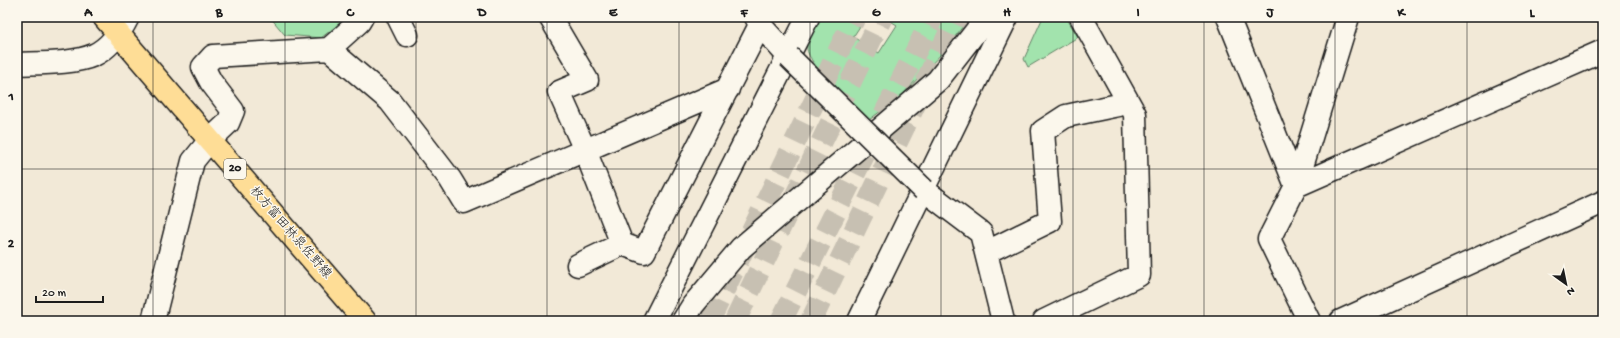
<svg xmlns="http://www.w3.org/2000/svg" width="1620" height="338" viewBox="0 0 1620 338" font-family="'Gochi Hand','Klee One',sans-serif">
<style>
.green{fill:#a2e3ad;stroke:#5f8064}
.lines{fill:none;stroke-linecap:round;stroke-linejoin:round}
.highway-tunnel{stroke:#c7c0b2;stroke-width:22;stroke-dasharray:22 11;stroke-linecap:butt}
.minor-casing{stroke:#1c1c1c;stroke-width:25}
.major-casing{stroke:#1c1c1c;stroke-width:25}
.minor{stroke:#fbf7ec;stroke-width:22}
.major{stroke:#fedd96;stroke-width:22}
.minor-bridge-casing{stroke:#1c1c1c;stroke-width:25;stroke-linecap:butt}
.minor-bridge{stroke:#fbf7ec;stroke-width:22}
.grid{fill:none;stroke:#1c1c1c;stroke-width:1;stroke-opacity:0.55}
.labels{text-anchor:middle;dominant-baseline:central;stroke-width:3;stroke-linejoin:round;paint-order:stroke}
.shield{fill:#fbf7ec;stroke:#5f5e5a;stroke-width:1}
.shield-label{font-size:12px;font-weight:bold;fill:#1c1c1c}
.street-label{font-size:13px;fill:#1c1c1c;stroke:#fbf7ec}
.neatline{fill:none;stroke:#1c1c1c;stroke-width:1.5}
.grid-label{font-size:13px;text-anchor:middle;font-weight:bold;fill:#1c1c1c}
</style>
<rect width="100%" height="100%" fill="#f2e9d7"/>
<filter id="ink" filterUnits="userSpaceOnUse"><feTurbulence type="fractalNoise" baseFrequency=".025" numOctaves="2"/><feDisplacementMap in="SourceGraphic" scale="8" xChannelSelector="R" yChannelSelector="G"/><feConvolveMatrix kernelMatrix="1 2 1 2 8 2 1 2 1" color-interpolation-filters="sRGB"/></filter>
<g filter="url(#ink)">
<!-- green -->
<path class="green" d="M270,17h78l-27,21 -36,-3z
M819,17h47l-13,20 26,16 18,-28 -13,-8h86l-25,33 -43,45 -33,25c-13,-13 -62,-55 -62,-72 0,-11 7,-21 12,-31z
M1043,17h23l12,20 -50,30 -4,-8z"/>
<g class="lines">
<!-- highway-tunnel -->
<path class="highway-tunnel" d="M709,321l146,-304
M735,321l147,-304
M781,321l152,-304
M811,321l146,-304"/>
<!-- minor casing -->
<g class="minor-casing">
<path id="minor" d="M398,17l9,18
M550,17l37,63 -28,12 26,58 37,94
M756,17l4,8 29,32
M1228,17l68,169 -27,53 40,82
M329,49l30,-27 3,-5
M17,64c21,-1 57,0 77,-9 15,-7 27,-24 34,-38
M1296,186l307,-135
M1296,186l52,-169
M924,190l57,43 22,88
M987,252l63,-31 -7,-90 23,-15 62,-13
M578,265l44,-21 22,8 116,-227
M153,321l40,-160 17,-21 18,-17 5,-12 -22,-29 -8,-15 10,-11 116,-7 61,52 60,78 14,23 264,-113
M654,321l154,-304
M683,321l10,-16 48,-57 197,-168 49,-63
M859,321l148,-304
M1044,321l95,-46 -4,-161 -54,-97
M1341,321l262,-119"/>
</g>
<!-- major casing -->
<g class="major-casing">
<path id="major" d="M104,17l261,304"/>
</g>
<!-- minor -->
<use href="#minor" class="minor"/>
<!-- major -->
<use href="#major" class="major"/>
<!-- minor-bridge casing -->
<g class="minor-bridge-casing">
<path id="minor-bridge" d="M789,57l135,133"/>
</g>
<!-- minor-bridge -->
<use href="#minor-bridge" class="minor-bridge"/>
</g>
</g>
<!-- grid -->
<path class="grid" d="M153,17v304M285,17v304M416,17v304M547,17v304M679,17v304M810,17v304M941,17v304M1073,17v304M1204,17v304M1335,17v304M1467,17v304M17,169h1586"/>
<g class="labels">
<!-- shield labels -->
<rect class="shield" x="224" y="159" width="22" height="20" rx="3"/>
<g class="shield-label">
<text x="235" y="169">20</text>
</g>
<!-- street labels -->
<g class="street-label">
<text transform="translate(290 233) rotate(49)">枚方富田林泉佐野線</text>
</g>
</g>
<!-- margin -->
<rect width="1620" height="338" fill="none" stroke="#fbf7ec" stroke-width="44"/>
<!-- north arrow -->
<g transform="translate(1566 284) rotate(147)" stroke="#fbf7ec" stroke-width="3" paint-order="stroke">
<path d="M0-3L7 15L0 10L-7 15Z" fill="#1c1c1c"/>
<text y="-6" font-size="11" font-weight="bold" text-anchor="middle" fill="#1c1c1c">N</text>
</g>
<!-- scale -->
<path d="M36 296v6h67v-6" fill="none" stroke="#1c1c1c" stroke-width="2"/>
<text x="42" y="296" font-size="12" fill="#1c1c1c" stroke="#fbf7ec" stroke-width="3" paint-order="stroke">20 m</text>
<rect x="22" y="22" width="1576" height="294" class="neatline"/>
<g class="grid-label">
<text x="88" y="16">A</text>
<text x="219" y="16">B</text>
<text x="350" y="16">C</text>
<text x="482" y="16">D</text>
<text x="613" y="16">E</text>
<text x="744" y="16">F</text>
<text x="876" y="16">G</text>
<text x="1007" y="16">H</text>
<text x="1138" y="16">I</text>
<text x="1270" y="16">J</text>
<text x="1401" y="16">K</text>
<text x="1532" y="16">L</text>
<text x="11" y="100">1</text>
<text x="11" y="247">2</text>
</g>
</svg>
